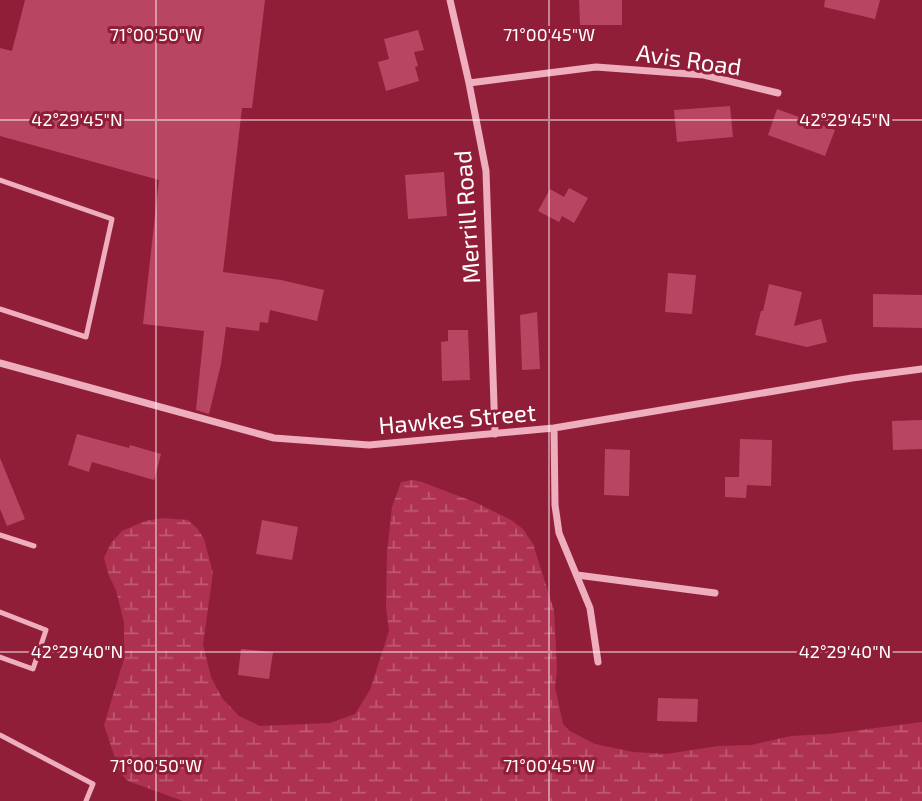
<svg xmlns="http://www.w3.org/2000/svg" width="922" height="801" viewBox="0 0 922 801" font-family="'Exo 2',sans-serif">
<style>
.wetland{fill:url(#wetland-marsh)}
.building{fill:#b84663}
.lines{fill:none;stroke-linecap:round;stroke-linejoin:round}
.service{stroke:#eeaebe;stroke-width:5}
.minor{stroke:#eeaebe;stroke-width:7}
.ticks{fill:none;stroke:#fff;stroke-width:2;stroke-opacity:0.45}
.labels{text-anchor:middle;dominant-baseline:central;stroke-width:6;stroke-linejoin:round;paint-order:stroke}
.street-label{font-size:24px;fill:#fff;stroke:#901e39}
.ticks-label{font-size:18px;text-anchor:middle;fill:#fff;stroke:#901e39;stroke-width:6;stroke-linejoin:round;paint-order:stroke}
</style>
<defs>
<pattern id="wetland-marsh" width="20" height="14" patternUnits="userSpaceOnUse" patternTransform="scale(1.75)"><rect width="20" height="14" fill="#ae3151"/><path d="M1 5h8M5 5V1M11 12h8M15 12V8" fill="none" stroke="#be5a74"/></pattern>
</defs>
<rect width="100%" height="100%" fill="#901e39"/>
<!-- wetland -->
<path class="wetland" d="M413,480l9,2 55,21 34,17 12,9 10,15 21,66 3,59 -2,18 8,37 7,7 25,13 38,8 33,2 52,-8 33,-1 40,-9 38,-2 93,-12v79h-739l-55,-20 -8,-8 -16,-48 20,-66v-36l-8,-33 -7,-14 -5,-18 7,-15 11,-12 23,-10 18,-3 25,2 9,8 7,11 9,34 -10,71 8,33 11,21 17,18 21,10 70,-3 25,-9 15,-24 19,-59 -3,-24 1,-55 5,-45 9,-25z"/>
<!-- building -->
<path class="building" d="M25,0h240l-13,108h-10l-19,164 58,8 43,10 -7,31 -47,-11 -2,13 -8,-1 -1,9 -33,-4 -5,37 -12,50 -13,-4 8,-79 -61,-7 16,-144 -159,-44v-88l12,3z
M579,0h43v25h-42z
M825,0h55l-5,19 -51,-12z
M418,30l6,20 -10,2 4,14 -3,1 4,14 -33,10 -8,-29 11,-3 -5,-20z
M730,106l3,31 -56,5 -3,-32z
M777,109l58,21 -10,26 -57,-21z
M444,172l3,44 -39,3 -3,-44z
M569,188l19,10 -14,25 -12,-7 -3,6 -21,-11 12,-22 14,8z
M668,273l28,2 -4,39 -27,-2z
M769,284l33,8 -8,34 27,-7 6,23 -20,5 -52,-12 6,-24h2z
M873,294l49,1v33l-49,-1z
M537,312l3,57 -18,1 -2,-55z
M448,330h20l2,50 -28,1 -1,-39 7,-1z
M922,420v29l-29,1 -1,-29z
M77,434l52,14 1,-3 31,9 -7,26 -62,-18 -3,10 -21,-7z
M740,439l32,1 -1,46 -24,-1 -1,13 -21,-1v-20h14z
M605,449l25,1 -1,46 -25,-1z
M0,458l25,61 -18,7 -7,-17z
M262,520l36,7 -6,33 -36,-6z
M241,649l32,3 -4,27 -31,-4z
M658,698l40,1 -1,23 -40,-1z"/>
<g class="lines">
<!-- service -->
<path class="service" d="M0,180l112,39 -26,118 -86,-28
M0,535l34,11
M0,612l46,18 -13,39 -33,-12
M0,735l93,49 -7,17"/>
<!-- minor -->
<path class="minor" d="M450,0l19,83 17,88 9,263
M469,83l127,-16 108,8 74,18
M0,363l274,75 95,7 185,-17 298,-50 70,-9
M554,428l1,77 4,28 31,75 8,54
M577,575l138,18"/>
</g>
<!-- ticks -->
<path class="ticks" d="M156,0v801M549,0v801M0,120h922M0,652h922"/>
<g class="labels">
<!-- street labels -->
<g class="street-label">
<text transform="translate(689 59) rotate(8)">Avis Road</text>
<text transform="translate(466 217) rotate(-94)">Merrill Road</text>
<text transform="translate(457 418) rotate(-5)">Hawkes Street</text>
</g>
</g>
<g class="ticks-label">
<text x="156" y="41">71°00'50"W</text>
<text x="549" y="41">71°00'45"W</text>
<text x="77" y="126">42°29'45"N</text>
<text x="845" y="126">42°29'45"N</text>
<text x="77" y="658">42°29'40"N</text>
<text x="845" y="658">42°29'40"N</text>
<text x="156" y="772">71°00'50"W</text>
<text x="549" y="772">71°00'45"W</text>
</g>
</svg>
